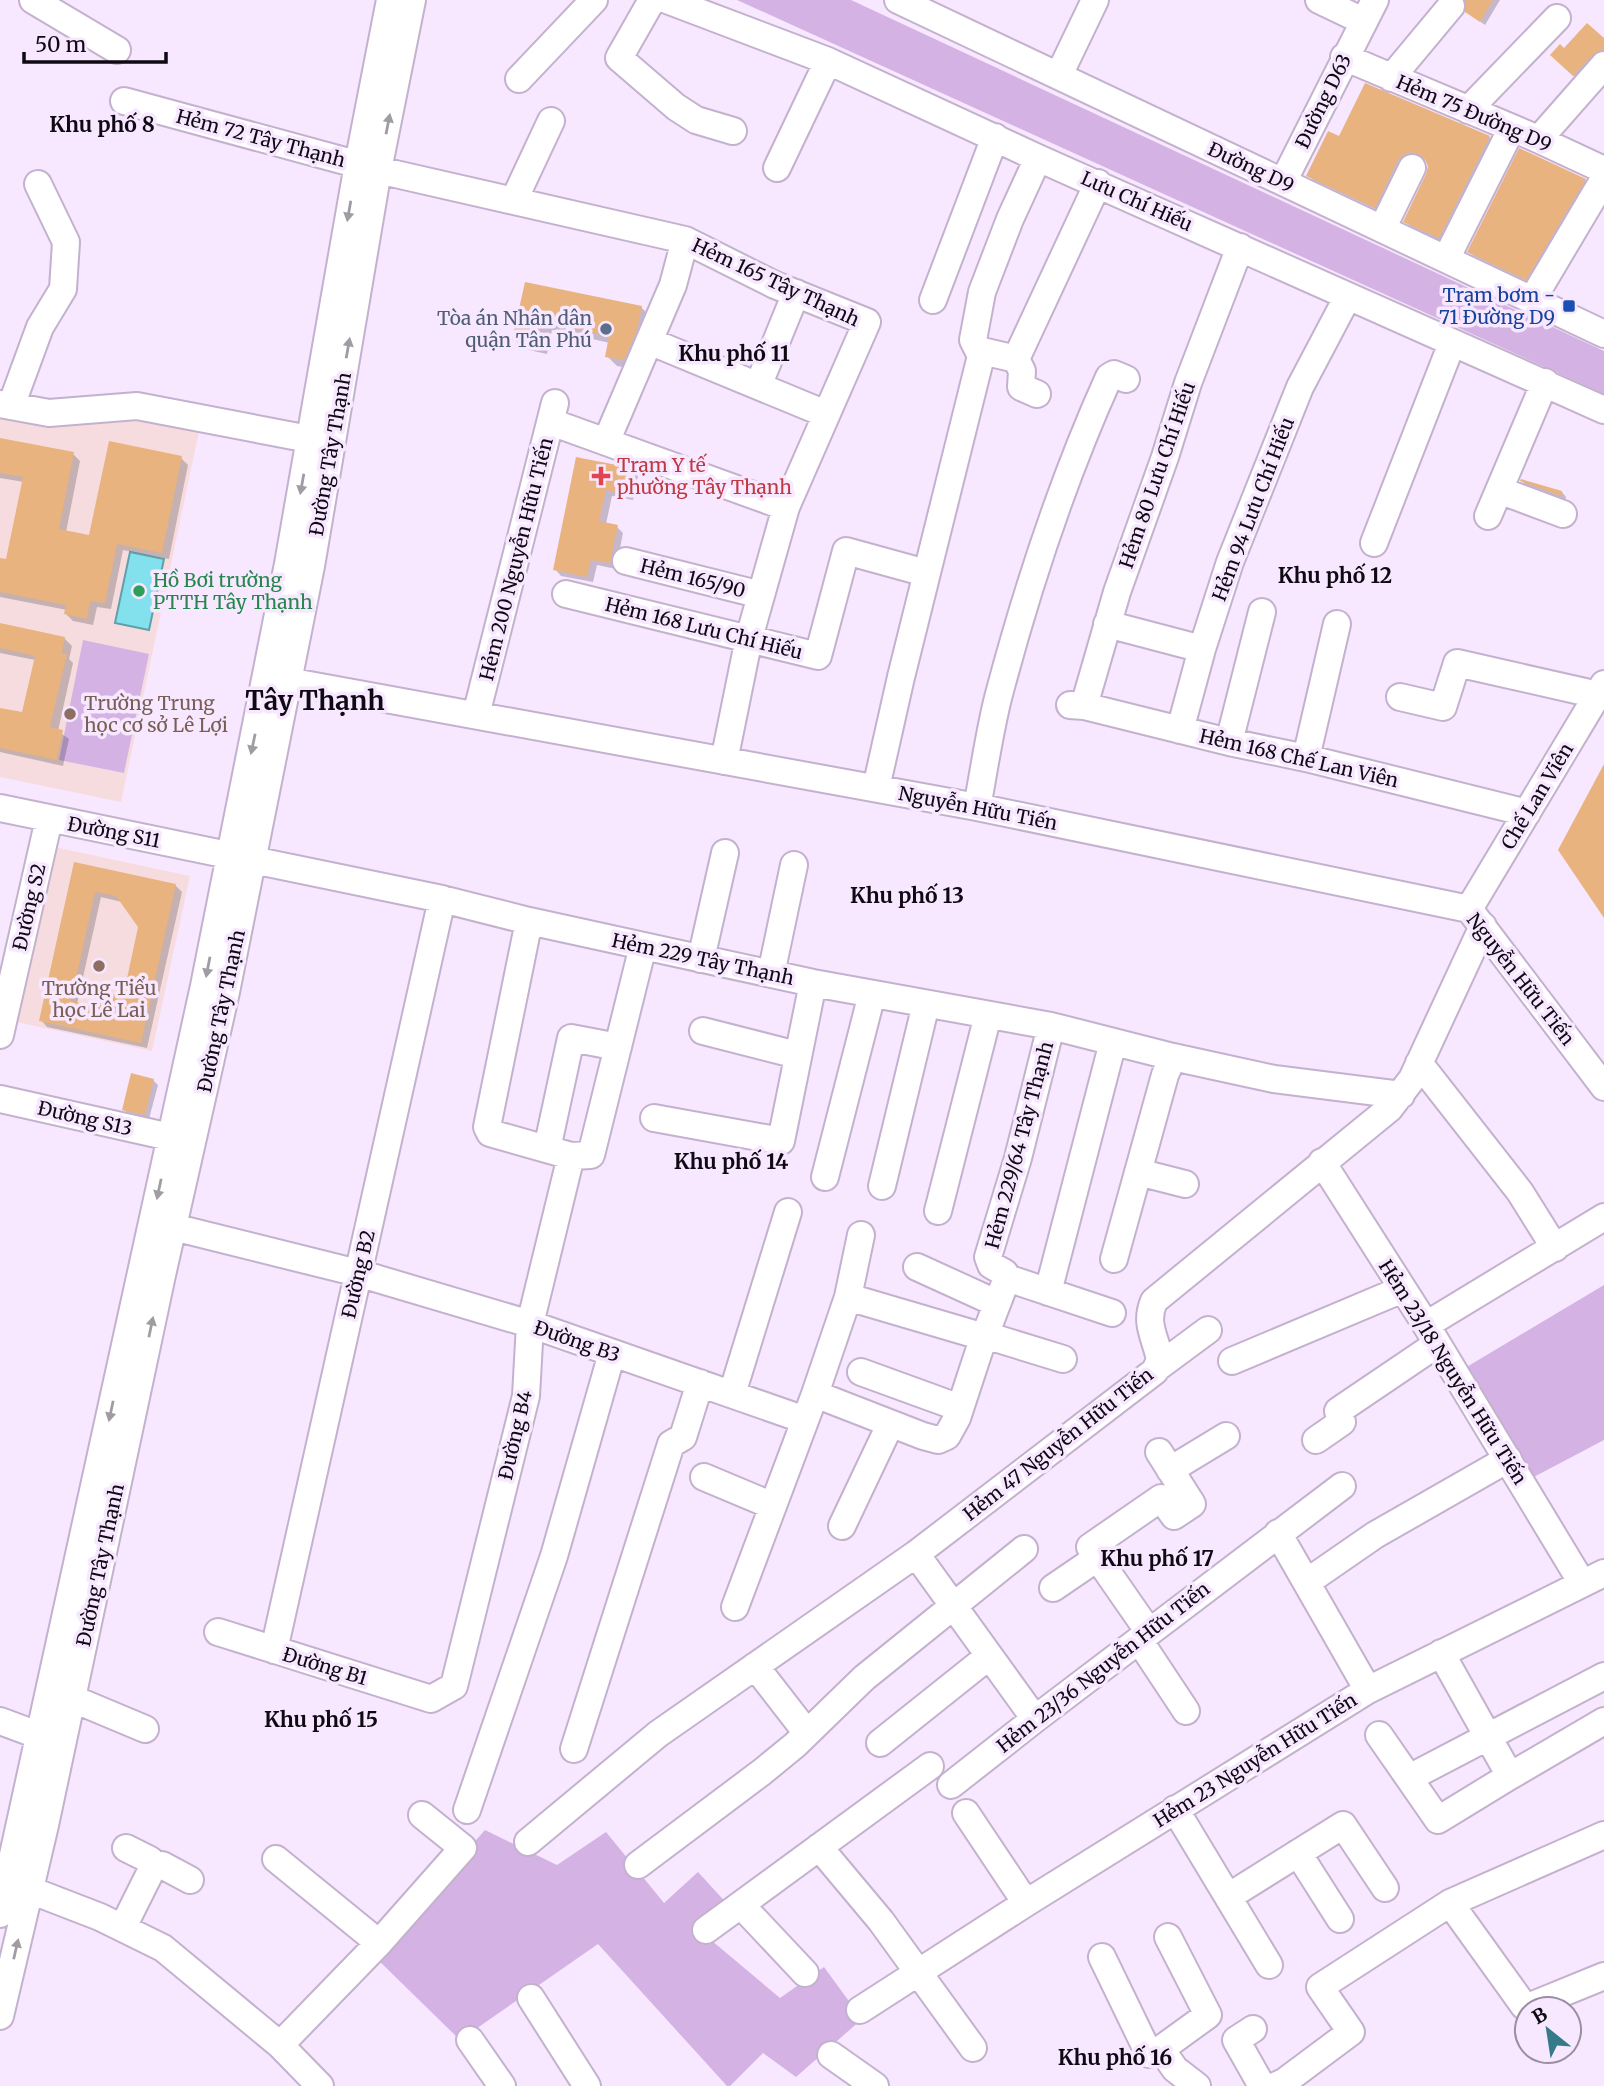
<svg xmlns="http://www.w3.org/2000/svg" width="1604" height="2086" viewBox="0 0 1604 2086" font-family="Merriweather,serif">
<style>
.education{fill:#f7dcdf}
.green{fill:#d4b3e4}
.water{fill:#82e1ed;stroke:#60a0ac;stroke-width:2}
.shadow{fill:#0003;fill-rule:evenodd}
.building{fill:#e9b37f;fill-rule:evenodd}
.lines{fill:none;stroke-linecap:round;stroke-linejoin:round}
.minor-casing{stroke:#c4b1ce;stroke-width:30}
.minor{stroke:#fff;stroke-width:26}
.oneway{fill:#9f9da1}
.transit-dot{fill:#1a4fb4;stroke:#f7e7ff;stroke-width:2.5}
.service-dot{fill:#5c6f8a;stroke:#f7e7ff;stroke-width:2.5}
.health-dot{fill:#e0444e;stroke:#f7e7ff;stroke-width:2.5}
.leisure-dot{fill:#2e9e5b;stroke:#f7e7ff;stroke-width:2.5}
.education-dot{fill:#8d6e63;stroke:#f7e7ff;stroke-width:2.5}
.labels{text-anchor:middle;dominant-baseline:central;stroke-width:7;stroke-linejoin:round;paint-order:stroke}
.street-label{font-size:19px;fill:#0f0913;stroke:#f7e7ff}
.transit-label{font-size:19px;fill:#164399;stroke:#f7e7ff;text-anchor:end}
.service-label{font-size:19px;fill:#4e5e75;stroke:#f7e7ff;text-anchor:end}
.health-label{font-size:19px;fill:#be3a42;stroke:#f7e7ff;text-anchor:start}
.leisure-label{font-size:19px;fill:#27864d;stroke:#f7e7ff;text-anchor:start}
.education-label{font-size:19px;fill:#785e54;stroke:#f7e7ff;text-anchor:start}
.neighbourhood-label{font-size:21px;font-weight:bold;fill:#0f0913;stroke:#f7e7ff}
.district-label{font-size:26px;font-weight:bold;fill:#0f0913;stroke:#f7e7ff}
</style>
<rect width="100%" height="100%" fill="#f7e7ff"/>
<!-- education -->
<path class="education" d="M0,412l138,1 62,13 -79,376 -121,-25z
M54,847l136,29 -38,175 -136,-29z"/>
<!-- green -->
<path class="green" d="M737,0h114l753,351v43z
M83,640l66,14 -25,119 -65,-13z
M1604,1285v155l-76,40 -68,-109z
M485,1830l72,35 49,-33 58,71 34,-31 32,35 -31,23 81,68 44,-31 38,52 -66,58 -33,-24 -33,33h-3l-129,-142 -138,96 -86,-84z"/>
<!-- water -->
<path class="water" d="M130,552l34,7 -15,71 -34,-7z"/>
<!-- shadow -->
<path class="shadow" d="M1466,0h34l-15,25 -18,-13z
M1604,41v13l-26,26 -25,-25z
M1366,85l123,52 5,5 -51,100 -33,-16 -5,-5 23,-46 1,-9 -4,-8 -9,-2 -37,55 -66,-31 -4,-5 31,-36z
M1585,180l4,5 -58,98 -57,-27 -5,-4z
M526,284l115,23 10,10 -17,52 -17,-3 -10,-10 3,-13 -58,-13 -5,24 -23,-5 -10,-10z
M0,439l73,15 7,7 -14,71 25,5 90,-79 7,7 -19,94 -46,-9 -12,59 -14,-2 -4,18 -20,-4 -7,-7 1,-4 -67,-13v-37l8,1 16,-79 -24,-4z
M577,459l55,11 6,6 -5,24 -21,-4 -6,28 11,3 6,6 -7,36 -19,-4 -4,17 -32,-6 -6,-7z
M1522,481l40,11 4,5 -1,3 -39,-15z
M0,625l64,13 8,8 -3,13 4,4 -15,68 11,8 -6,27 -63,-14v-43l24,5 11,-54 -35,-7z
M75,864l100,21 7,7 -35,156 -100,-21 -6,-7zM101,897l21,5 18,25 -14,62 -32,19 -17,-4z
M153,1080l5,5 -9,34 -20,-5 -5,-4z"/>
<!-- building -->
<path class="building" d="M1465,0h28l-13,22 -15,-10z
M1587,23l17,15v12l-12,5 -19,21 -23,-21 10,-11 4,4z
M1365,83l125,53 -51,102 -36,-16 23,-48 2,-8 -3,-6 -7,-6 -8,-2 -7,3 -5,5 -23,48 -69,-32 22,-45 11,5z
M1519,148l67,31 -60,101 -59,-28z
M525,282l117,24 -5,24 -13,30 -19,-3 4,-21 -67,-14 -5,23 -25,-5z
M0,438l74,14 -15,77 30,6 20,-94 73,15 -20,97 -45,-9 -12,59 -15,-2 -3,18 -23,-5 2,-9 -66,-13v-34l6,1 17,-82 -23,-4z
M576,457l56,11 -5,26 -21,-4 -7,31 19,4 -8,38 -19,-3 -4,17 -34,-7z
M1521,479l41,12 -1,5 -41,-15z
M0,623l65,14 -3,16 5,1 -17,73 13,3 -6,30 -57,-12v-40l22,4 13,-56 -35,-8z
M1604,764v154l-46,-68z
M74,862l102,22 -35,159 -102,-22zM95,892l21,4 22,31 -13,61 -31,18 -23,-5z
M131,1073l23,6 -9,36 -23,-5z"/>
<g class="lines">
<!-- minor casing -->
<g class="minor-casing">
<path id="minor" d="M33,0l84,50
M652,0l-33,58 57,49 20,13 37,11
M667,0l161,61 210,97 566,252
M898,0l706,334
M1319,0l44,21
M1344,57l187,79 73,34
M1059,75l36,-75
M1391,78l60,-72
M519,79l75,-79
M124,101l254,69 307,70 90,45 92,37 -81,185 -37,131 -25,123
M1468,110l89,-92
M1539,139l65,-74
M777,168l51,-107
M1283,182l92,-182
M514,200l37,-79
M1382,229l30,-61
M1446,259l66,-131
M933,300l62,-163
M1532,300l72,-121
M649,341l177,73
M978,350l38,9 82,-176
M1016,359l6,12 -1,16 16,7
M758,386l38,-93
M0,404l49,9 88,-7 172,33
M11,406l29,-79 23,-38 3,-47 -28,-58
M551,422l235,85
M606,442l67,-157 12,-45
M1499,490l64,24
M1488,516l57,-134
M1374,543l78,-200
M626,561l135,34
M566,594l252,62 28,-105 80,22
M1107,624l95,25
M271,678l706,129 492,102 135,178
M1400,697l43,10 14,-44 141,32
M1070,705l14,1 145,36 77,16 221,55
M1084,706l33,-114 48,-135 23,-74 52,-136
M476,715l79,-312
M1180,730l22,-81 28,-87 70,-175 48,-91
M1229,742l33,-130
M1306,758l31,-134
M876,788l25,-111 80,-321 -8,-16 9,-48 28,-73 28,-61
M977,807c7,-36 12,-73 21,-109 29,-110 64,-217 111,-321l5,-3 12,5
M0,808l442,91 87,22 284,62 238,43 122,31 101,22 127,16
M1469,909l135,-225
M529,921l-42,206 3,6 81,23 20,-1 52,-209
M701,959l24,-106
M771,974l23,-109
M703,1031l94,24
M0,1035l49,-216
M1419,1063l101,129 35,56
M0,1099l170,38
M654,1118l127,23 32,-158
M547,1149l24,-111 47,9
M1322,1162l104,163 156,258
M1138,1172l47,12
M825,1177l47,-183
M882,1186l44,-182
M938,1211l50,-196
M157,1223l201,50 172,51 275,96
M1114,1259l51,-184 8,-18
M917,1267l79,36
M1007,1278l105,35
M1048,1292l65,-250
M848,1297l136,40
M1426,1325l178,-108
M985,1335l78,24
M1232,1361l171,-72
M1158,1367l50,-37
M861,1372l99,36
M732,1394l56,-182
M815,1394l108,42 15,4 9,-4 10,-18 22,-67 28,-73 -2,-5 -14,-8 -3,-8 30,-99 33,-132
M1316,1440l26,-18 -4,-11 99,-67
M1170,1470l56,-34
M704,1477l69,29
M842,1526l46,-97 6,-3
M1278,1533l90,157
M916,1554l119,165
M1307,1582l68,-47 133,-76
M1053,1588l44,-30
M735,1607l80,-213 33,-97 13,-62
M218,1632l213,67 23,-13 72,-290 4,-72 41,-168
M1149,1632l-59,-85 71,-49 13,18 18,-12 -33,-52
M1139,1640l47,71
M274,1650l168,-751
M755,1666l52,67
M71,1698l74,31
M0,1721l54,20
M1379,1735l59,85 72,-44 -69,-123
M880,1743l109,-87
M574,1749l97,-305 12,-7 17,-54
M1510,1776l94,-55
M1409,1778l195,-102
M951,1785l84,-66 307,-233
M1175,1809l94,156
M467,1810l87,-254 58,-203
M966,1813l60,90
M528,1842l130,-108 258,-180 239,-183 5,-11c-4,-22 -16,-36 -6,-59l235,-192 23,-30 71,-153
M819,1847l62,74 92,127
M1298,1853l42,66
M276,1859l103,84 -99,102
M638,1865l124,-93 33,-27 69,-67 160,-129
M153,1867l9,-2 28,15
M30,1890l70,27 63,31 117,97 40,41
M1228,1897l115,-72 42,63
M1450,1903l74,103 4,1 76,-31
M741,1905l64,68
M0,1914l204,-928 84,-422 70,-400 32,-164
M123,1927l30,-60 -3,-7 -24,-12
M706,1930l224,-164
M379,1943l84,-95 -41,-33
M1102,1957l47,97 12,-5 14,20 22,17
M531,1998l56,88
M860,2010l166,-107 342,-213 236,-117
M0,2016l45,-191 117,-550 64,-283 85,-426 67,-396 34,-170
M1253,2029l-17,11 26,46
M470,2040l32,46
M1161,2049l47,-34 -40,-78
M831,2055l44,31
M1275,2086l9,-4 67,-50 -31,-45 130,-84 154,-68"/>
</g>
<!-- minor -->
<use href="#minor" class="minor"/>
</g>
<!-- one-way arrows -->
<defs><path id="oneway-solid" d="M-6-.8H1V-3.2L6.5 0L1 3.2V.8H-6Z" transform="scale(1.75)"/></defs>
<g class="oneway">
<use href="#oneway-solid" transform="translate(388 124) rotate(-79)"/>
<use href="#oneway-solid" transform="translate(349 211) rotate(100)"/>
<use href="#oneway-solid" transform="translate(348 348) rotate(-80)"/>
<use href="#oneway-solid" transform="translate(302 484) rotate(100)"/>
<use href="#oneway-solid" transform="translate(253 744) rotate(102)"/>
<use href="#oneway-solid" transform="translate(208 967) rotate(101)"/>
<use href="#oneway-solid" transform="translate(159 1189) rotate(102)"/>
<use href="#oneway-solid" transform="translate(151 1327) rotate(-78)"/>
<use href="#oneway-solid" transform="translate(111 1411) rotate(102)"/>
<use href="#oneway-solid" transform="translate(16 1949) rotate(-77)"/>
</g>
<!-- markers -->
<rect class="transit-dot" x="1562" y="299" width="14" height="14" rx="3.5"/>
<circle class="service-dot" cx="606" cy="329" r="7"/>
<path class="health-dot" d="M597.5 465.5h7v7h7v7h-7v7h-7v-7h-7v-7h7z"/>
<circle class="leisure-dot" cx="139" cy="591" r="7"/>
<g class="education-dot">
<circle cx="70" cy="714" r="7"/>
<circle cx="99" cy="966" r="7"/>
</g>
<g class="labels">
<!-- street labels -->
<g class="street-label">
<text transform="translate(1323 101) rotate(-64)">Đường D63</text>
<text transform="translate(1474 113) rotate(23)">Hẻm 75 Đường D9</text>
<text transform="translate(261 138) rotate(15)">Hẻm 72 Tây Thạnh</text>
<text transform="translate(1251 167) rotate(25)">Đường D9</text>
<text transform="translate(1137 201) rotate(24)">Lưu Chí Hiếu</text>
<text transform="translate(776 282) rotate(25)">Hẻm 165 Tây Thạnh</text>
<text transform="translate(330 454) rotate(-80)">Đường Tây Thạnh</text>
<text transform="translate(1157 475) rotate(-71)">Hẻm 80 Lưu Chí Hiếu</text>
<text transform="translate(1253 509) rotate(-69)">Hẻm 94 Lưu Chí Hiếu</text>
<text transform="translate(516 559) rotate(-76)">Hẻm 200 Nguyễn Hữu Tiến</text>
<text transform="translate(693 578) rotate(14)">Hẻm 165/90</text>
<text transform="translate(704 628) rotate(14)">Hẻm 168 Lưu Chí Hiếu</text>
<text transform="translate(1299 758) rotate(13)">Hẻm 168 Chế Lan Viên</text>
<text transform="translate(1537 796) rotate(-59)">Chế Lan Viên</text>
<text transform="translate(978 808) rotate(11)">Nguyễn Hữu Tiến</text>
<text transform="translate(114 832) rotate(11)">Đường S11</text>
<text transform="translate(29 907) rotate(-77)">Đường S2</text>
<text transform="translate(703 959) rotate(12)">Hẻm 229 Tây Thạnh</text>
<text transform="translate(1521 979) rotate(52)">Nguyễn Hữu Tiến</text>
<text transform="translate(221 1011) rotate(-78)">Đường Tây Thạnh</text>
<text transform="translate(85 1118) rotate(13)">Đường S13</text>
<text transform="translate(1019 1145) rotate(-75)">Hẻm 229/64 Tây Thạnh</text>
<text transform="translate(358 1274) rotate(-77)">Đường B2</text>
<text transform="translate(577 1341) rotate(19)">Đường B3</text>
<text transform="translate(1453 1372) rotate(58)">Hẻm 23/18 Nguyễn Hữu Tiến</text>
<text transform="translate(515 1435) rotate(-77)">Đường B4</text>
<text transform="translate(1058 1444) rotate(-38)">Hẻm 47 Nguyễn Hữu Tiến</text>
<text transform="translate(100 1565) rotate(-78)">Đường Tây Thạnh</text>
<text transform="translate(325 1666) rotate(17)">Đường B1</text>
<text transform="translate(1103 1667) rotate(-38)">Hẻm 23/36 Nguyễn Hữu Tiến</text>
<text transform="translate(1255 1760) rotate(-32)">Hẻm 23 Nguyễn Hữu Tiến</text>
</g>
<!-- transit labels -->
<g class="transit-label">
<text x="1555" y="295">Trạm bơm -<tspan x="1555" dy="22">71 Đường D9</tspan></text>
</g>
<!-- service labels -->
<g class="service-label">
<text x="592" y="318">Tòa án Nhân dân<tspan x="592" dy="22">quận Tân Phú</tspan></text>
</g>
<!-- health labels -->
<g class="health-label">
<text x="617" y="465">Trạm Y tế<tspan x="617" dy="22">phường Tây Thạnh</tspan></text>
</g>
<!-- leisure labels -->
<g class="leisure-label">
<text x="153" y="580">Hồ Bơi trường<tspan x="153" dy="22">PTTH Tây Thạnh</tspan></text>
</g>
<!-- education labels -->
<g class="education-label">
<text x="84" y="703">Trường Trung<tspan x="84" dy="22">học cơ sở Lê Lợi</tspan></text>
<text x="99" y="988" text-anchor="middle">Trường Tiểu<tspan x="99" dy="22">học Lê Lai</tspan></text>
</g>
<!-- neighbourhood labels -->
<g class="neighbourhood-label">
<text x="102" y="124">Khu phố 8</text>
<text x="734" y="353">Khu phố 11</text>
<text x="1335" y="575">Khu phố 12</text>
<text x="907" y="895">Khu phố 13</text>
<text x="731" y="1161">Khu phố 14</text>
<text x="1157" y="1558">Khu phố 17</text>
<text x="321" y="1719">Khu phố 15</text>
<text x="1115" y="2057">Khu phố 16</text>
</g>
<!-- district labels -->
<g class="district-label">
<text x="315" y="700">Tây Thạnh</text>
</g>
</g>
<!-- north arrow -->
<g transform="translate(1548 2030) rotate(330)"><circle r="33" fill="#f7e7ff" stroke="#9a8ea1" stroke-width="2"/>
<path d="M0-5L12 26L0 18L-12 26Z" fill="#357a88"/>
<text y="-10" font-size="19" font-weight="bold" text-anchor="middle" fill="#0f0913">B</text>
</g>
<!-- scale -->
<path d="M24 52v10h142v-10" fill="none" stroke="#0f0913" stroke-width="3.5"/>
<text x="35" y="52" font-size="21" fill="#0f0913" stroke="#f7e7ff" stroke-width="5" paint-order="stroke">50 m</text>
</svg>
